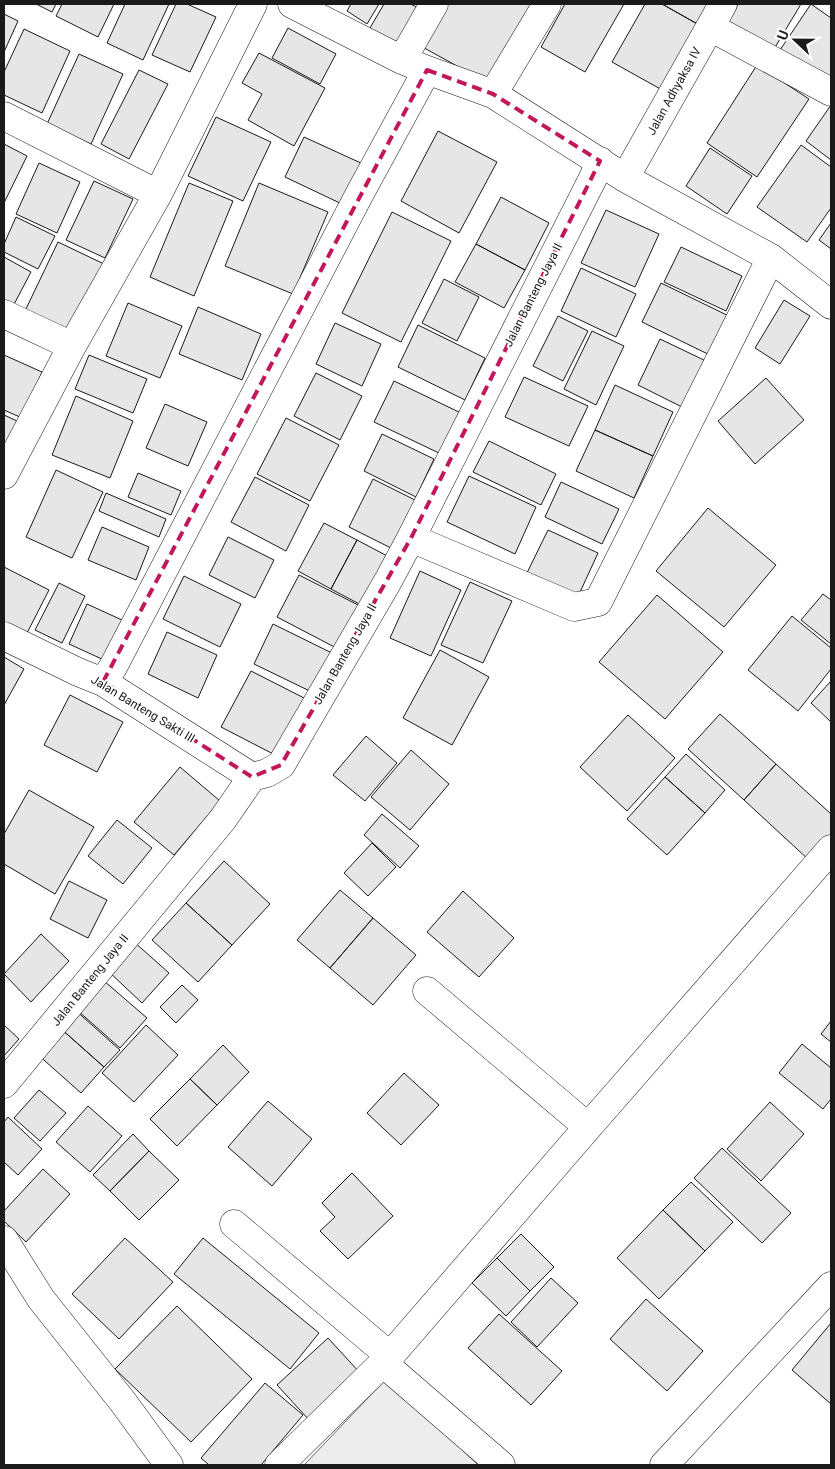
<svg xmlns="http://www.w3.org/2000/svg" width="835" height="1469" viewBox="0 0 835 1469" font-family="Roboto,sans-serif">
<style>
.green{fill:#ededed;stroke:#6a6a6a}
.building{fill:#e6e6e6;stroke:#1a1a1a}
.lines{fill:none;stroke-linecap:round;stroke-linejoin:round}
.street-casing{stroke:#1a1a1a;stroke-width:29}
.street{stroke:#fff;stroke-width:28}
.marked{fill:none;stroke:#c2185b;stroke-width:4;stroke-dasharray:10 6;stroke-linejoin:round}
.labels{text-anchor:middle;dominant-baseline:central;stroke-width:4;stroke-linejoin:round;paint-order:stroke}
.street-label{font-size:12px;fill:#1a1a1a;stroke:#fff}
</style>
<rect width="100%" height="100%" fill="#fff"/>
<!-- green -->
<path class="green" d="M387,1378l91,87h-174z"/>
<!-- building -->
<path class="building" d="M36,4h20l-4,8z
M62,4h52l-16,33 -42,-21z
M125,4h44l-26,56 -36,-17z
M176,4h11l29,13 -26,55 -38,-17z
M351,4h28l-12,20 -20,-13z
M384,4h27l10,6 -24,41 -30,-18z
M441,4h93l-48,78 -69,-38z
M565,4h59l-39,68 -44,-25z
M645,4h17l39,22 -37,65 -52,-29z
M662,4h51l-12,22z
M738,4h63l-27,45 -46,-27z
M811,4l20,14v67l-51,-35z
M4,14l14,7 -14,31z
M288,28l48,26 -16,30 -48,-26z
M24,29l46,22 -28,62 -38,-18v-23z
M259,53l66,35 -31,58 -46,-26 14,-26 -20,-11z
M79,54l44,20 -32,70 -44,-20z
M757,65l52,34 -52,78 -50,-34z
M139,70l29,14 -39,75 -28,-15z
M831,105v55l-25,-19z
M216,117l55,25 -28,59 -55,-25z
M438,131l59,31 -38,71 -58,-32z
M304,137l59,27 -19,41 -59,-28z
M4,144l23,12 -23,47z
M801,145l30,22v41l-24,34 -50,-35z
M710,148l42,28 -25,38 -41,-28z
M39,163l41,19 -23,51 -41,-19z
M94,181l39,18 -28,59 -39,-18z
M189,183l44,18 -39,95 -44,-19z
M259,183l69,29 -35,82 -68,-28z
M501,197l48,26 -24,47 -49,-26z
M606,210l53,24 -24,53 -54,-24z
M392,212l59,29 -50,101 -59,-29z
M16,217l39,19 -17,33 -34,-17v-8z
M831,223v26l-12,-9z
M58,242l46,22 -33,71 -47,-22z
M476,244l49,26 -21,38 -49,-26z
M681,247l61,29 -16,35 -62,-29z
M4,257l27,15 -20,38 -7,-3z
M581,268l55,26 -20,43 -55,-26z
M444,279l35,18 -22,44 -35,-18z
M661,283l72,35 -19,39 -72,-35z
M784,300l26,16 -30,48 -25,-16z
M128,303l54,23 -22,52 -54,-22z
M198,307l63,27 -19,46 -63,-26z
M558,316l30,15 -25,50 -30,-15z
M335,323l46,21 -19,42 -46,-22z
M418,325l67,33 -20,42 -67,-33z
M592,331l32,15 -28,59 -32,-16z
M660,339l46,22 -22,47 -46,-23z
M4,355l38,17 -20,46 -18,-8z
M89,355l58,24 -14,34 -58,-24z
M316,373l46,23 -22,44 -46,-24z
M524,377l64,29 -19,40 -64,-29z
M766,378l38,42 -49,44 -37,-43z
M394,381l67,32 -20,41 -67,-32z
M615,385l58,27 -20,44 -58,-26z
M76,396l57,25 -23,57 -58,-23z
M165,404l42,18 -19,44 -42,-18z
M4,415l13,6 -13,29z
M286,418l53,27 -29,56 -53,-27z
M595,430l58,26 -19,42 -58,-27z
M382,434l52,25 -18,38 -52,-26z
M489,441l67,33 -15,31 -68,-33z
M56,470l47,22 -31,66 -46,-21z
M138,473l43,18 -10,24 -43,-18z
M469,476l67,31 -21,47 -68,-32z
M255,477l54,28 -23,46 -55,-29z
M373,479l46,23 -24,48 -46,-23z
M561,482l58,27 -17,35 -57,-27z
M106,493l60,26 -7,18 -60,-26z
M708,508l68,57 -52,62 -68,-56z
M324,523l33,17 -26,49 -33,-18z
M102,527l47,20 -13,33 -48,-20z
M548,530l50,23 -23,50 -51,-24z
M228,537l46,23 -19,38 -46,-23z
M357,540l34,18 -26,49 -34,-18z
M4,567l45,23 -23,45 -22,-11z
M420,571l41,19 -30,66 -41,-18z
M299,575l67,34 -22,43 -67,-35z
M184,576l57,28 -21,43 -57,-28z
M470,582l42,19 -29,62 -42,-18z
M59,583l26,13 -23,47 -27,-13z
M823,594l8,6v44l-30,-24z
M657,595l66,57 -58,67 -66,-57z
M87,604l35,16 -18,40 -35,-16z
M792,616l39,32v21l-33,42 -50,-41z
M273,624l65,32 -20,39 -64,-31z
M167,632l50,23 -19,43 -50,-24z
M440,650l49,27 -37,68 -49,-27z
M4,657l20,12 -20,36z
M251,671l57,29 -29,57 -58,-30z
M831,681v41l-20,-19z
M70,695l53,27 -26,50 -53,-27z
M720,714l56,50 -32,36 -56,-51z
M628,715l47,43 -48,53 -47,-44z
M366,736l31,27 -32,38 -32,-26z
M411,750l38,34 -39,46 -39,-33z
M686,754l39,36 -20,23 -40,-36z
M776,764l55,50v23l-21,24 -66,-61z
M180,767l40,34 -46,54 -40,-33z
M665,777l40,36 -38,42 -40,-36z
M29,790l65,37 -39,67 -51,-30v-30z
M382,814l37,32 -19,22 -36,-33z
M117,820l35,28 -29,36 -35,-28z
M372,843l24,24 -28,29 -24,-23z
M224,861l46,43 -38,41 -46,-42z
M69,881l38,19 -19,38 -38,-19z
M340,890l33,28 -43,50 -33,-28z
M463,891l51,47 -35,39 -52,-45z
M186,903l46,42 -34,37 -46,-42z
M373,918l43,37 -43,50 -43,-37z
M41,934l28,27 -38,41 -27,-28z
M133,941l36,32 -27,30 -35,-33z
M103,980l44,38 -27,30 -43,-38z
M182,985l16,15 -22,23 -16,-16z
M74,1009l46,41 -16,17 -45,-40z
M831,1021v21l-10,-8z
M4,1025l15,14 -15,17z
M146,1025l32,30 -44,47 -32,-29z
M59,1027l45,40 -23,26 -45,-40z
M802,1044l29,24v31l-8,10 -44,-36z
M223,1045l26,27 -32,33 -27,-26z
M404,1073l35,32 -38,40 -34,-32z
M190,1079l27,26 -40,41 -27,-27z
M39,1090l27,23 -26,28 -26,-23z
M268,1101l44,38 -40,47 -44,-39z
M770,1102l34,32 -43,47 -34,-32z
M88,1106l34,30 -32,36 -34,-30z
M8,1117l34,32 -24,26 -14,-13v-40z
M133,1134l16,17 -39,40 -17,-16z
M722,1148l69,65 -29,30 -68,-65z
M149,1151l30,29 -40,40 -29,-29z
M43,1169l27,25 -44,48 -22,-21v-10z
M352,1173l41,43 -45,43 -28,-28 15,-14 -13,-14z
M691,1182l42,40 -28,29 -42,-41z
M663,1210l42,41 -46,48 -42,-41z
M521,1234l33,33 -24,24 -33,-33z
M125,1238l48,44 -54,57 -47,-45z
M203,1238l116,95 -29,36 -116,-95z
M497,1258l33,33 -24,25 -34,-33z
M551,1278l27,25 -41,44 -26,-25z
M646,1299l57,52 -36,40 -57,-52z
M177,1306l75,73 -61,63 -76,-73z
M499,1314l63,57 -31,34 -63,-57z
M831,1323v81l-39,-34z
M328,1338l33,36 -51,47 -33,-36z
M265,1383l38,32 -42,50h-52l-8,-7z"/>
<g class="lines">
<!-- street casing -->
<g class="street-casing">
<path id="street" d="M292,4l110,56 25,10 66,24 132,84 146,80 60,47
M710,27l121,65
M402,60l32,-56
M493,94l54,-90
M4,116l154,78
M625,178l98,-174
M4,314l68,32
M4,475l68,-129 86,-152 95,-190
M411,538l163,69 24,-5 173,-344
M4,636l74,36 25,10 149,95
M103,682l10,-15 246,-472 68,-125
M427,991l161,136
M4,1084l219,-265 29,-42 15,-4 14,-8 107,-184 23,-43 183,-362 6,-15
M234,1224l156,132
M4,1240l37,59 82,103 46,63
M383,1363l118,102
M279,1465l111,-109 198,-229 243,-278
M664,1465l167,-179"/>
</g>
<!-- street -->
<use href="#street" class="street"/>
</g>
<!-- marked area -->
<path class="marked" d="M427,70l66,24 107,67 -189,377 -130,227 -29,12 -149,-95z"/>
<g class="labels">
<!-- street labels -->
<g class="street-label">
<text transform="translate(674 91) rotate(-61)">Jalan Adhyaksa IV</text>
<text transform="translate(533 295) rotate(-63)">Jalan Banteng Jaya II</text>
<text transform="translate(345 654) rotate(-60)">Jalan Banteng Jaya II</text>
<text transform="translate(143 709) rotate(31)">Jalan Banteng Sakti III</text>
<text transform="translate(90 980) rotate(-51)">Jalan Banteng Jaya II</text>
</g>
</g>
<!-- border -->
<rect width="835" height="1469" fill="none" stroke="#1a1a1a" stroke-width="10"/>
<!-- north arrow -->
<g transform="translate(795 40) rotate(292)" stroke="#ffffff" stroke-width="4" paint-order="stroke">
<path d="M0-4L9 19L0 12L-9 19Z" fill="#1a1a1a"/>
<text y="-8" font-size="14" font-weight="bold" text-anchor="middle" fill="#1a1a1a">U</text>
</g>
</svg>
